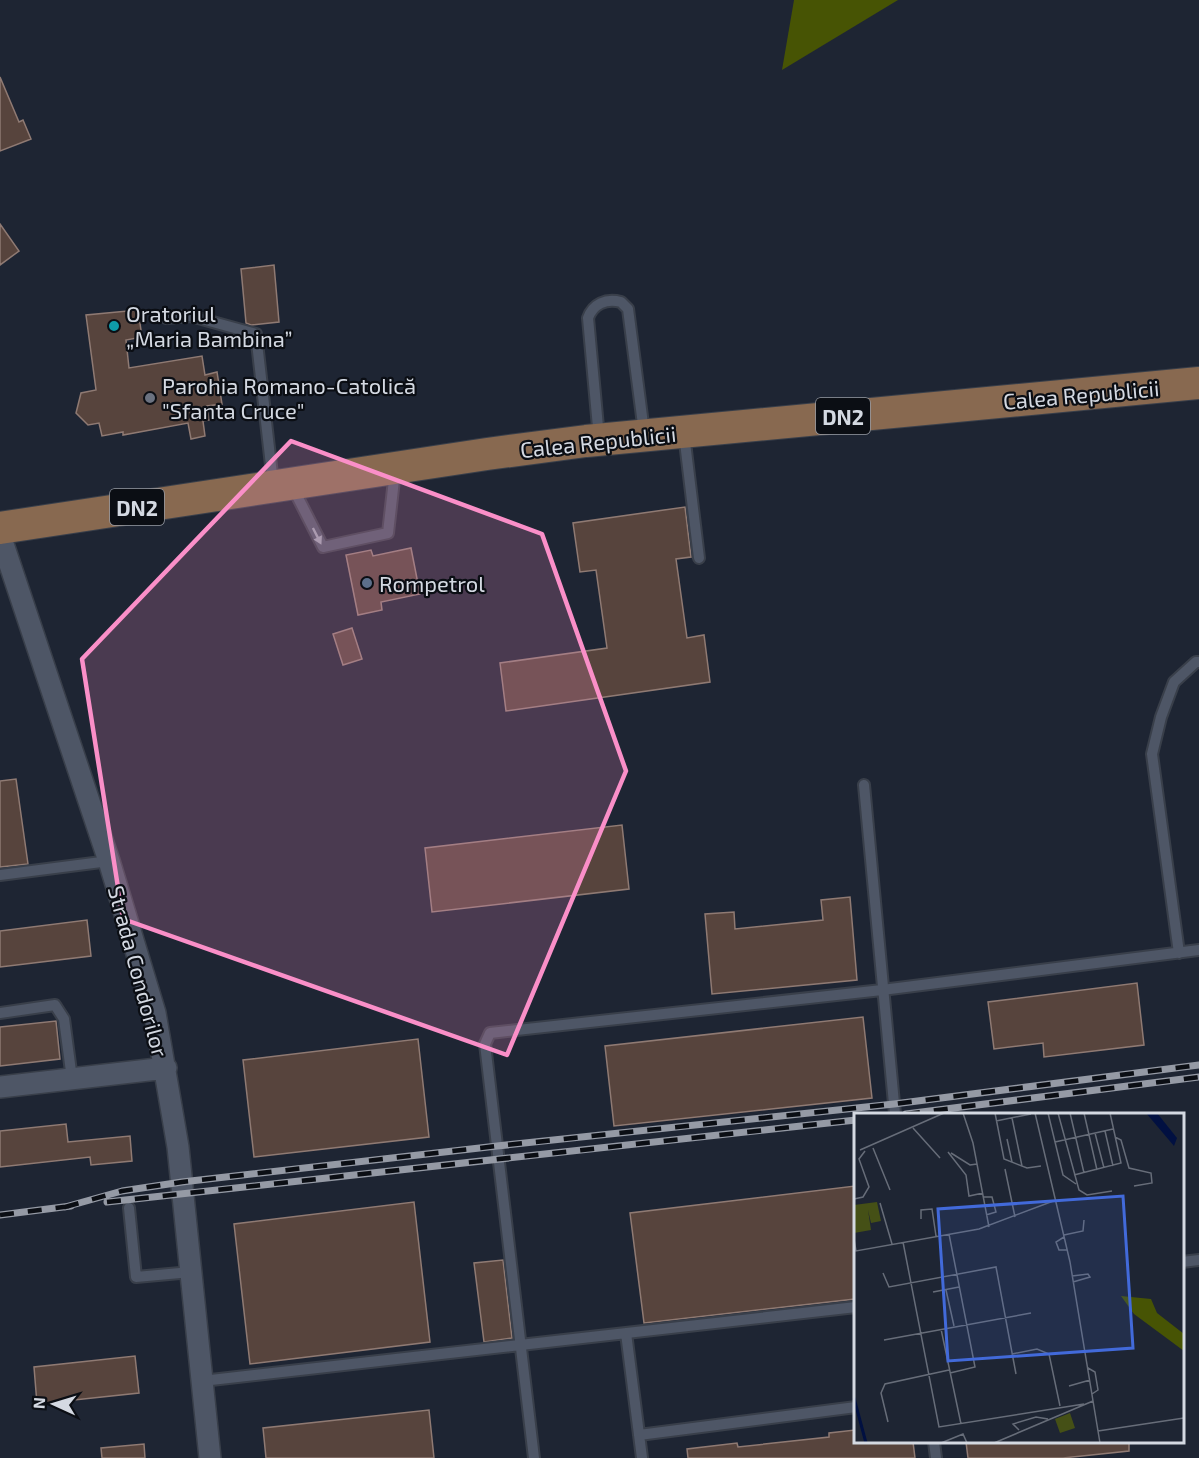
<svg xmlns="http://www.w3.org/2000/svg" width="1199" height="1458" viewBox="0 0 1199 1458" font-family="'Exo 2',sans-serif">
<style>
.forest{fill:#475404}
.building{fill:#57443d;stroke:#8f7a73;stroke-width:1.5}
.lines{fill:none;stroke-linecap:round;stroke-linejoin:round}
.lane-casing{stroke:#393f4a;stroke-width:14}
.street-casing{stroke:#393f4a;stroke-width:24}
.primary-casing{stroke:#393f4a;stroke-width:34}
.lane{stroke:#4e5666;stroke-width:10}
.street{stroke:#4e5666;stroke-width:21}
.primary{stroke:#886950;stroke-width:32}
.rail-casing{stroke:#959aa5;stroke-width:7}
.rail{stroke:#0b0e14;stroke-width:4.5;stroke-dasharray:14;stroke-linecap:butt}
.oneway{fill:#989eaa}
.marked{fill:#fa8fc8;fill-opacity:0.2;stroke:#fa8fc8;stroke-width:4.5;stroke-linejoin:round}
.culture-dot{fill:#0f9aa8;stroke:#0b0e14;stroke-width:2}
.worship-dot{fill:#6b7280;stroke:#0b0e14;stroke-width:2}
.service-dot{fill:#5c6f8a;stroke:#0b0e14;stroke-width:2}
.labels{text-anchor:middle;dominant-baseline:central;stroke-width:4.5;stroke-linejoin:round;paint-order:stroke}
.shield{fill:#0b0e14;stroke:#989ca4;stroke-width:1.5}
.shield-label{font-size:21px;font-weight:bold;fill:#d4d9e2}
.poi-label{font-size:22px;fill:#d4d9e2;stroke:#0b0e14;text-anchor:start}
.street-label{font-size:22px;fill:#d4d9e2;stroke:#0b0e14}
.inset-river{fill:none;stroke:#011041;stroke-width:3}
.inset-road{fill:none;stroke:#676d79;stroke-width:1.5}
.view{fill:#426ada;fill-opacity:0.15;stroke:#426ada;stroke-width:3}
.inset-edge{fill:none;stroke:#d4d9e2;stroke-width:3}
</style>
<rect width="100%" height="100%" fill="#1e2533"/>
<!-- forest -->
<path class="forest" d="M794,0h104l-116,70z"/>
<!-- building -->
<path class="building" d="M0,77l19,45 4,-2 8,19 -31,12z
M0,224l19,27 -19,14z
M274,265l5,57 -28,3 -5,-2 -5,-54z
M138,310l4,27 -16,3 3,28 73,-12 3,19 12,-3 5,32 -15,2 2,14 -6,1 2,15 -14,3 -3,-16 -65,12v-3l-21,4 -3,-13 -11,2 -12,-12 5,-20 15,-3 -10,-75z
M685,507l6,50 -15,2 11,79 17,-3 6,47 -204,29 -6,-48 107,-15 -11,-78 -16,2 -7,-49z
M411,548l9,46 -39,8 1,8 -24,5 -12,-60 25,-5 2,6z
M352,628l10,31 -19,6 -10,-31z
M16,779l12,85 -28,3v-86z
M622,825l7,64 -197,23 -7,-64z
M850,897l7,83 -145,14 -7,-80 29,-2 1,17 88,-9 -2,-20z
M87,920l4,36 -91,11v-36z
M1137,983l7,62 -100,12 -1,-14 -49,6 -6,-47z
M863,1017l9,81 -258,28 -9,-80z
M56,1021l4,38 -60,7v-39z
M418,1039l11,98 -175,20 -11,-97z
M66,1124l2,18 62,-6 2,25 -41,4 -1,-8 -90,10v-36z
M855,1186v113l-211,24 -14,-110z
M414,1202l16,140 -180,22 -16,-140z
M503,1260l9,78 -28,4 -10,-79z
M135,1356l4,37 -102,11 -3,-37z
M429,1410l5,48h-168l-3,-30z
M855,1430v12h58l2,16h-227l-1,-9 50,-6 1,4 91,-10v-4z
M966,1442h163v9l-66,7h-95z
M144,1444l1,14h-43l-1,-10z"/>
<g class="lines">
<!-- lane casing -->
<g class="lane-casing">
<path id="lane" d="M166,318l25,-2 65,18 17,149
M684,434l15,124
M599,438l-11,-120c5,-14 18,-20 33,-16l7,7 16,123
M292,486l31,61 65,-14 7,-62
M864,785l31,329
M0,875l109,-14
M1179,953l-27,-199 9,-37 13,-35 22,-20h3
M0,1013l55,-8 9,14 8,60
M129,1208l7,69 55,-5
M1182,1262l17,-2
M626,1333l16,125
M202,1381l654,-74
M639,1435l217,-28
M934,1442l2,16
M534,1458l-49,-414 5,-11 392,-43 317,-40"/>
</g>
<!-- street casing -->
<g class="street-casing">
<path id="street" d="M0,535l109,326 46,152 23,134 32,311
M0,1087l166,-19"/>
</g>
<!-- primary casing -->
<g class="primary-casing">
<path id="primary" d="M0,528l487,-74 99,-13 613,-58"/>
</g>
<!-- lane -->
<use href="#lane" class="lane"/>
<!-- street -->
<use href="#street" class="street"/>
<!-- primary -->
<use href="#primary" class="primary"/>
<!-- rail casing -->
<g class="rail-casing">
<path id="rail" d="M906,1114l293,-37
M107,1202l749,-82
M65,1207l57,-16 60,-9 315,-36 397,-42 305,-39
M0,1215l71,-9"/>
</g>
<!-- rail -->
<use href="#rail" class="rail"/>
</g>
<!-- one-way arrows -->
<defs><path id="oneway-solid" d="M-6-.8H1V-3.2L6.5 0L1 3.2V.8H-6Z" transform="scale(1.5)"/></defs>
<use class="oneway" href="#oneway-solid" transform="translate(317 536) rotate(63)"/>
<!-- marked area -->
<path class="marked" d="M291,441l251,93 84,237 -119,284 -384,-136 -41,-260z"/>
<!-- markers -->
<circle class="culture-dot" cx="114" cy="326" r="6"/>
<circle class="worship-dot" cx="150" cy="398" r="6"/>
<circle class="service-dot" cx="367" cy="583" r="6"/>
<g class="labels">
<!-- shield labels -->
<g class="shield">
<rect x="816" y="398" width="54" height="36" rx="4.5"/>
<rect x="110" y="489" width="54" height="36" rx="4.5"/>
</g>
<g class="shield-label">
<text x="843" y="416">DN2</text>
<text x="137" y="507">DN2</text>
</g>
<!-- poi labels -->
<g class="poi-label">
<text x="126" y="313">Oratoriul<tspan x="126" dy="25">„Maria Bambina”</tspan></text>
<text x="162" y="385">Parohia Romano-Catolică<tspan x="162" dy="25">"Sfanta Cruce"</tspan></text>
<text x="379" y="583">Rompetrol</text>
</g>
<!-- street labels -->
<g class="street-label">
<text transform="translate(1081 394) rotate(-5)">Calea Republicii</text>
<text transform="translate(598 441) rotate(-6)">Calea Republicii</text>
<text transform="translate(139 971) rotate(75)">Strada Condorilor</text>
</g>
</g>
<!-- overview -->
<g transform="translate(854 1113)">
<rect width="330" height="330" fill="#1e2533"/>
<path d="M23,89l4,19 -10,2 -3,-13 3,20 -17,3v-28zM216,300l5,15 -15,5 -5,-14z" fill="#455016"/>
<path d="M267,183l30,3 6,14 27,21v17l-50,-37z" fill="#475404"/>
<path d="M292,0h11l20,25 -3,8z" fill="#011041"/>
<path class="inset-river" d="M0,285l12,45"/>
<path class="inset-road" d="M109,0l10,30 16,84M141,0l9,46 23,9 14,-2M181,0l35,149 30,181M194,0l15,62 13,9M204,0l21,77 8,5 25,-4M216,0l14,60M230,0l13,57M158,5l10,48M142,8l35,-7M59,15l27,30M251,18l8,35M241,20l9,35M261,24l6,3 8,28 22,5 1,10 -18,3M153,26l5,23M201,29l58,-13M19,35l17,42M6,37l84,-37M94,39l18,23 3,21 14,-3M97,40l19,12 7,-1M151,56l10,48M220,62l47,-12 -11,-50M129,84h9l4,15 -10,3M0,86l9,-2 6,-10 -10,-28 6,-8M26,90l12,41M67,106v-9l11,-1 4,27M95,121l26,133 -25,6M210,122l19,-4 1,-11M210,124l-8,5 3,8h8M0,126l2,12 123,-22 77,-29M49,129l36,185 145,-23M29,160l6,14 107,-20 20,107M218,163l16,-2 2,3 -17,5M92,177l8,36M79,179l26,-5M87,216l20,95M30,227l147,-27M158,241l25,-5 12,5 11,52M234,255l7,4 3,18 -6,4M215,273l21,-6M34,309l-7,-29 4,-9 64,-14M165,317l-6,-6 23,-7 12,2M244,318l86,-13M87,330l22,-9 4,9M140,330l99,-42"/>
<path class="view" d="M269,83l10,152 -185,13 -10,-152z"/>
<rect width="330" height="330" class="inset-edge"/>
</g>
<!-- north arrow -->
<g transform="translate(54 1404) rotate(274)" stroke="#0b0e14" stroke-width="4.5" paint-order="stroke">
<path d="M0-4.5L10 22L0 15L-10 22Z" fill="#d4d9e2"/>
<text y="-9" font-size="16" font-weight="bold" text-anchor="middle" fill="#d4d9e2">N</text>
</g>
</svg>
